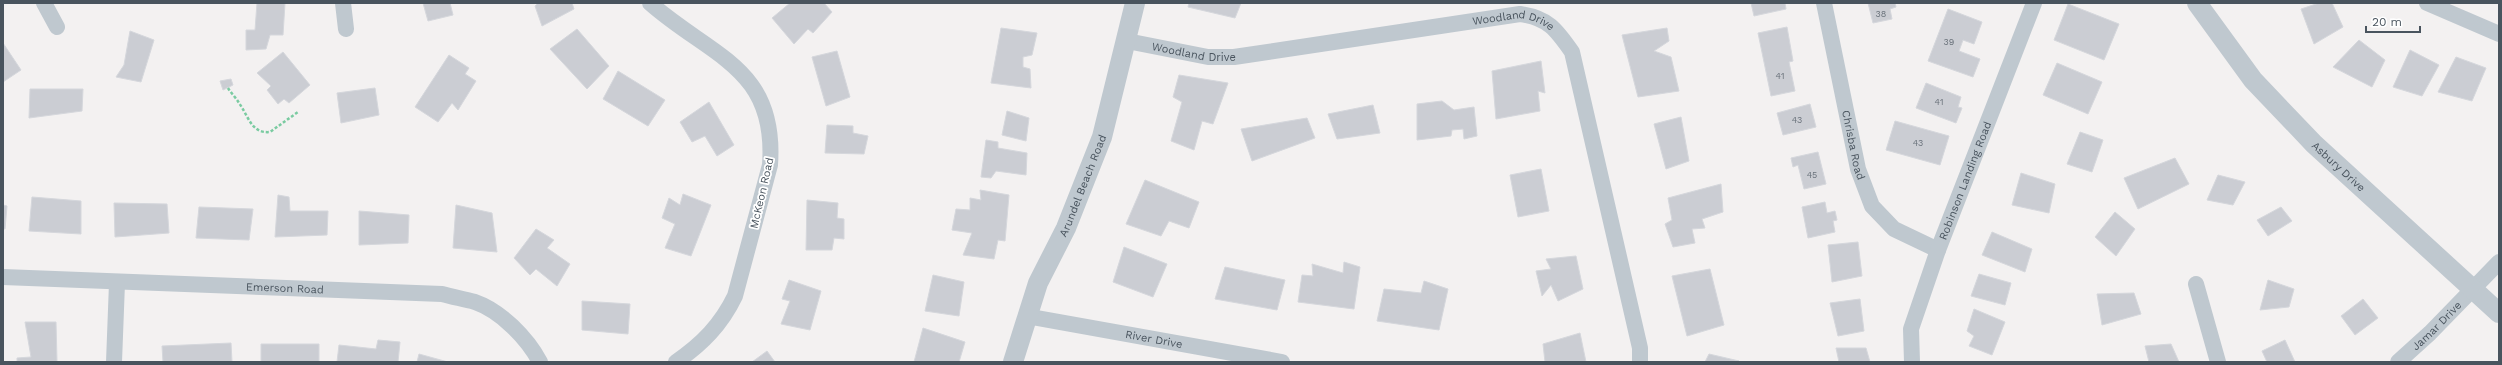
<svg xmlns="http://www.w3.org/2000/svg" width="2502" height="365" viewBox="0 0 2502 365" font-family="'Work Sans',sans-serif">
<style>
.building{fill:#cbcdd3;stroke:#d5d7dc}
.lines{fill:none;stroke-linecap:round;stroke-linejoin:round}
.path{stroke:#7acba1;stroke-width:2.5;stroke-dasharray:3 2;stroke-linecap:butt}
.minor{stroke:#bfc8cf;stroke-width:16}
.tertiary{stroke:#bfc8cf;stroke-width:20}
.labels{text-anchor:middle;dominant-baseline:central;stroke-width:3.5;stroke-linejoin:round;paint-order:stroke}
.number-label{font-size:9px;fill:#6a727b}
.street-label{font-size:11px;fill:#49545e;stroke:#fff}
</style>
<rect width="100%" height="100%" fill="#f3f1f1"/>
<!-- building -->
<path class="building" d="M257,3h28l-2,32h-13l-4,14 -20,1v-20h9z
M423,3h27l3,12 -25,6z
M538,3h34l2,6 -32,17 -7,-20z
M790,3h34l8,9 -19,21 -5,-4 -14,15 -22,-26z
M1189,3h52l-6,15 -47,-11z
M1751,3h34l1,6 -32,7z
M1868,3h27l1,4 -6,2 2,10 -19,4z
M2319,3h13l11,24 -29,17 -13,-35z
M2068,4l51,20 -15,36 -50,-20z
M1948,9l34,13 -8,22 -11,-4 -4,11 21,8 -7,18 -45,-16z
M1787,27l6,34 -4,1 6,29 -24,5 -13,-63z
M1001,28l36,5 -5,22 -9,2v10l7,2 1,19 -40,-5z
M1667,28l2,13 -15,10 17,6 8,34 -41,6 -16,-62z
M577,29l32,37 -22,23 -37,-40z
M130,31l24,9 -13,42 -25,-5 8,-12z
M2359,40l26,20 -13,27 -39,-20z
M3,43l18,27 -18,12z
M2410,50l29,15 -17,31 -29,-9z
M837,51l13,46 -24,9 -14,-49z
M283,52l27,33 -21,18 -5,-4 -6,5 -11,-14 4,-4 -14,-13z
M449,55l20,13 -4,6 11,7 -18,29 -6,-7 -14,19 -23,-15z
M2456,57l30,11 -14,33 -34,-9z
M1541,61l4,32 -7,-2 2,20 -44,8 -4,-48z
M2057,63l45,19 -14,32 -45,-19z
M618,71l47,29 -17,26 -45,-27z
M1179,75l49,8 -15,41 -11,-3 -8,29 -23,-9 11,-39 -9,-5z
M231,79l2,6 -10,5 -3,-9z
M1926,83l35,14 -3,10 4,1 -6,15 -40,-15z
M375,88l4,27 -38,8 -4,-30z
M30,89h53l-1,22 -53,7z
M1442,101l12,9 20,-3 3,29 -13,3 -1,-10 -11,1 -1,6 -34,4v-36z
M709,102l25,43 -17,11 -12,-20 -13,6 -12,-20z
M1810,104l6,23 -33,8 -6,-22z
M1373,105l7,28 -43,6 -9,-25z
M1007,111l22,7 -3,23 -24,-6z
M1681,117l8,44 -23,8 -12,-45z
M1307,118l8,20 -63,23 -11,-32z
M1895,121l54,15 -9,29 -54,-15z
M827,125l26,1v7l15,3 -4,18 -39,-1z
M2080,132l23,8 -11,32 -25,-8z
M986,140l12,2v6l29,5 -1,22 -30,-4 -5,7 -10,-1z
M1818,152l8,32 -22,5 -6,-24 -5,2 -2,-9z
M2175,158l14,26 -51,25 -14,-31z
M1541,169l8,42 -31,6 -8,-42z
M2021,173l34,11 -6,29 -37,-8z
M2218,175l27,7 -12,23 -26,-5z
M1145,180l54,22 -10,26 -20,-7 -8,15 -35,-12z
M1721,184l2,28 -21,7 3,9 -13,1 3,14 -22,4 -8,-23 7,-4 -4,-22z
M980,190l29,5 -4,46 -7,-1 -4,19 -31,-4 9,-22 -20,-3 4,-21 14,1v-12l11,2z
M683,194l28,11 -20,51 -26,-8 10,-24 -13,-6 7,-20 11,7z
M278,195l11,2 1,14h38l-1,24 -52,2z
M32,197l49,4v33l-52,-3z
M807,200l31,3 -1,15 7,1v20l-10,-1 -2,12h-26z
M1825,202l2,11 8,-2 2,9 -4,1 2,11 -27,6 -6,-31z
M114,203l53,1 2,29 -54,4z
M3,205l4,1 -2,23h-2z
M456,205l36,8 5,39 -44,-4z
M199,207l54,2 -4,31 -53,-2z
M2281,207l11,14 -24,15 -11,-16z
M359,211l50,4 -1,28 -49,2z
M2115,212l20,17 -19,27 -21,-19z
M536,229l18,11 -7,8 23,16 -13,22 -21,-17 -6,6 -16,-17z
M1992,232l40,17 -7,23 -43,-17z
M1858,242l4,34 -30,6 -4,-37z
M1124,247l43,17 -14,33 -40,-15z
M1576,256l7,33 -25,12 -7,-16 -9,11 -6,-25 15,-2 -5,-10z
M1344,262l16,5 -6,42 -56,-7 4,-27 11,1 -1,-12 31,9z
M1225,267l60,13 -8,30 -62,-11z
M1710,269l14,56 -37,11 -15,-60z
M1979,274l32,9 -6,22 -34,-9z
M933,275l31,7 -5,34 -34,-5z
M789,280l32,11 -11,39 -29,-6 9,-23 -8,-2z
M2268,280l26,9 -5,18 -29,3z
M1424,281l24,8 -9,41 -62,-9 7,-32 37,4z
M2134,293l7,21 -39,11 -5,-31z
M1860,299l4,32 -26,5 -8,-33z
M2363,299l15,19 -23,17 -14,-19z
M582,301l48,3 -2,30 -46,-4z
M1974,309l31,13 -13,33 -23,-9 5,-10 -7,-5z
M25,322h31l1,40h-40v-4l14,-1z
M923,328l42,14 -6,20h-45z
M1580,333l6,29h-41l-2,-18z
M378,340l22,2 -2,20h-61l2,-17 37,4z
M2285,340l10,22h-28l-5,-11z
M231,343l1,19h-69l-1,-16z
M261,344h58v18h-58z
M2171,344l8,18h-30l-4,-16z
M1836,348h30l4,14h-31z
M767,351l8,11h-23z
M419,354l29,8h-31z
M1709,354l30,7 -34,1z"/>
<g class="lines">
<!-- path -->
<path class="path" d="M228,88c3,5 8,10 11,15 9,12 12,31 31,29l28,-20"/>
<!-- minor -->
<g class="minor">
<path d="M44,3l13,24"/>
<path d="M343,3l3,26"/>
<path d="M650,3c61,54 127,64 120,162l-35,131c-14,29 -33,48 -59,66"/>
<path id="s1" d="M1824,3l34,166 14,37 22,23 44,21"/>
<path d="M2427,3l72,31"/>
<path id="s2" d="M1127,41l81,16h26l286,-43c28,4 36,15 52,38l68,296v14"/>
<path id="s3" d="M3,277l439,17c11,3 22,5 33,8 26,9 52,36 65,60"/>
<path d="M2196,284l22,78"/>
<path id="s4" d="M1026,316l256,46"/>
<path d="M114,362l3,-79"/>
<path id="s5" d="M1912,362l-1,-33 27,-79 96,-247"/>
<path id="s6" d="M2398,362l32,-29 69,-71"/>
</g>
<!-- tertiary -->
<g class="tertiary">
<path id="s7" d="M2197,3l56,77 61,64 185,169"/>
<path id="s8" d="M1013,362l25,-79 28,-55 36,-91 33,-134"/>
</g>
</g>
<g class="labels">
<!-- number labels -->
<g class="number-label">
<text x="1881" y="14">38</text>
<text x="1949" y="42">39</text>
<text x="1780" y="76">41</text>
<text x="1939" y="102">41</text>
<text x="1797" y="120">43</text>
<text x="1918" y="143">43</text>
<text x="1812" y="175">45</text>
</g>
<!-- street labels -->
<g class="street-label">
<text stroke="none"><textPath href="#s2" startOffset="392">Woodland Drive</textPath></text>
<text stroke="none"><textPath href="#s2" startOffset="68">Woodland Drive</textPath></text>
<text stroke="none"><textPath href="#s1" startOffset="145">Chrisba Road</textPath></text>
<text stroke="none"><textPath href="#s7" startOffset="217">Asbury Drive</textPath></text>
<text stroke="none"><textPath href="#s5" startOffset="191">Robinson Landing Road</textPath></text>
<text stroke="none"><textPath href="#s8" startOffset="190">Arundel Beach Road</textPath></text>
<text transform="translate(762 193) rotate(-77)">McKeon Road</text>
<text stroke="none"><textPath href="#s3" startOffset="282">Emerson Road</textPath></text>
<text stroke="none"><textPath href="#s6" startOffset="53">Jamar Drive</textPath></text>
<text stroke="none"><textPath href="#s4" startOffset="130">River Drive</textPath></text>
</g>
</g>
<!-- border -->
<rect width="2502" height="365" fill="none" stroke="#49545e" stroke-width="8"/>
<!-- scale -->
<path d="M2366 26v6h54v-6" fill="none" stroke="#49545e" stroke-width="2"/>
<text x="2372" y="26" font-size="12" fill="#49545e" stroke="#ffffff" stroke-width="3" paint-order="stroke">20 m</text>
</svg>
